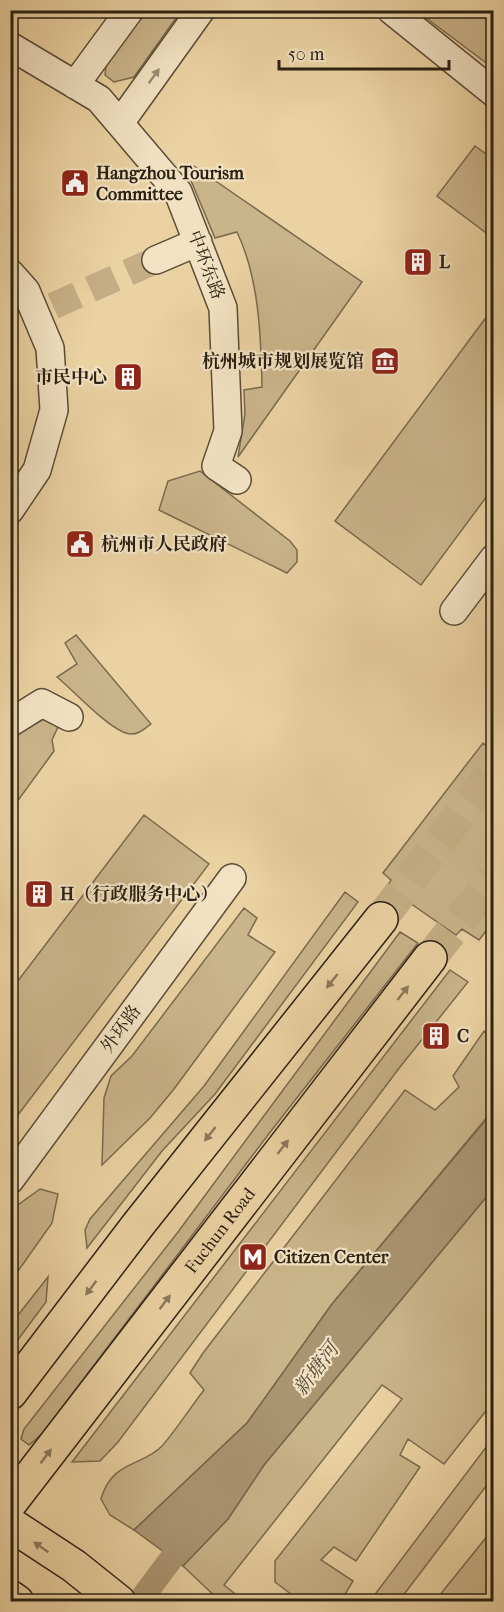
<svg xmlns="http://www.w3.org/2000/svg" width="504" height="1612" viewBox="0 0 504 1612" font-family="'IM FELL French Canon','Noto Serif SC',serif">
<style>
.green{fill:#cab48a;stroke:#7a6a4e;stroke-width:1.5}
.water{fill:#aa9571;stroke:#77664b;stroke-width:1.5}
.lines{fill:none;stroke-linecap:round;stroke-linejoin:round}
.canal{stroke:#aa9571;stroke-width:24}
.minor-tunnel{stroke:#c5ae85;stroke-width:27;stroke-dasharray:27 14;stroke-linecap:butt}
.major-tunnel{stroke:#c5ae85;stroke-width:33;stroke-dasharray:33 16;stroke-linecap:butt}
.minor-casing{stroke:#5b4c37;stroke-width:30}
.major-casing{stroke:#2b2013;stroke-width:36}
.minor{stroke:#f2e2c3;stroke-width:27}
.major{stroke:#ebd2a2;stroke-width:33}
.oneway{fill:#988b74}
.oneway2{fill:#8b795a}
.labels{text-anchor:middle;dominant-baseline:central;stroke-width:4.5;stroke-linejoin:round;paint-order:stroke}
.poi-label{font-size:18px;font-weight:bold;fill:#2b2013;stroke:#f2e2c3;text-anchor:start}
.street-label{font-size:18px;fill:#2b2013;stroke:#f2e2c3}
.water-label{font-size:20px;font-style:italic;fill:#574934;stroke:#f2e2c3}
</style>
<rect width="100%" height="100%" fill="#ebd2a2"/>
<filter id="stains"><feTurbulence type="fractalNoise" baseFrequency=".00333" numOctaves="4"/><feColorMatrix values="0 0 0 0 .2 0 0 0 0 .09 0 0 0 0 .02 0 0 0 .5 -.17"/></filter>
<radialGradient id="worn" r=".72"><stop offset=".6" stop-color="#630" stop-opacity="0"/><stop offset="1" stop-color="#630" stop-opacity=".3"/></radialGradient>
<!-- green -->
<path class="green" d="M142,11h39l-47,66 -20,5 -9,-7 2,-18z
M417,11h76v57z
M475,146l18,13v79l-56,-42z
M191,164l171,118 -124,175 7,-43 -1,-24 18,-3c-1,-51 -3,-109 -25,-155l-22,6 -28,-67z
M493,308v180l-72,97 -86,-64z
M200,471l90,70 7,9v12l-10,11 -128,-63 9,-29z
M76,635l75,89c-7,5 -13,11 -21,10 -19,-2 -57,-44 -73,-57l20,-13 -12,-21z
M45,718l11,4 2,5 -6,13 2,11 -43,59v-75l14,-5z
M483,743l10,8 1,170 -15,19 -17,-11 -6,6 -69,-48 4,-7 -8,-7z
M144,815l65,49 -198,260v-134z
M345,892l13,10 -143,192 -53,57 -75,97 -2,-18 5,-11 114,-133z
M244,908l13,10 -9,17 27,17 -101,137 -24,29 -48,47 2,-67 7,-22 21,-20z
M400,932l18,11 -147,188 -229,303 -13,11 -8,-6 3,-10 154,-197z
M450,970l18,12 -68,85 -282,375 -18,19 -28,1z
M484,1031l9,7v72l-161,194 -85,119 -113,107 -24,-15 -9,-16c11,-39 41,-32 61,-53 15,-17 28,-38 42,-56l-14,-17 13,-20 202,-263 30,20 24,-23 -6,-11z
M40,1189l18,5 -6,29 -41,58v-71z
M493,1189v213l-49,62 -36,-25 -8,16 20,12 -64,94 -22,-14 -13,13 32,21 -12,20h-41l-25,-19v-21l127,-162 -20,-14 -158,200 20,16h-24l-37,-35 45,-47 36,-54z
M48,1277l-2,25 -35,47v-25z
M493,1438v39l-94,124h-29z
M493,1529v72h-58z"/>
<!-- water -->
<path class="water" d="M494,1110l-1,79 -229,276 -36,54 -45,47 -49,-36 113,-107 85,-119z"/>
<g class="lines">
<!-- canal -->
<path class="canal" d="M139,1602l53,-71"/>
<!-- minor-tunnel -->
<path class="minor-tunnel" d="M53,306l103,-46"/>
<!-- major-tunnel -->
<path class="major-tunnel" d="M381,919l113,-150
M430,958l64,-80"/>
<!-- minor casing -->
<g class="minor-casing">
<path id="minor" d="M391,10l103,83
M10,46l89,53 79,93 45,116 5,123 -12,35 21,14
M75,85l55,-75
M120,123l81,-113
M156,260l42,-18
M10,273l16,18 24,57 4,62 -17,60 -27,40
M454,611l40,-53
M10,723l32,-20 27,14
M10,1180l222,-302"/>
</g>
<!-- major casing -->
<g class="major-casing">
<g id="major">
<path d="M10,1393l128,-168 243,-306"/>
<path id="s1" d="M10,1503l420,-545"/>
<path d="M10,1524l64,42 45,36"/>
<path d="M10,1597l7,5"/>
</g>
</g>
<!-- minor -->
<use href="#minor" class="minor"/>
<!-- major -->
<use href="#major" class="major"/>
</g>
<!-- one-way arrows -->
<defs><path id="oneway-solid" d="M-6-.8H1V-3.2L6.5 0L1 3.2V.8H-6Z" transform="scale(1.5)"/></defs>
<use class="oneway" href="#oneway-solid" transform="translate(154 76) rotate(-54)"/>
<g class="oneway2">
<use href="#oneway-solid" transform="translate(332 981) rotate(128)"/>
<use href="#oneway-solid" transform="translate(403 993) rotate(-52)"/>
<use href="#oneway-solid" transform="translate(210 1134) rotate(128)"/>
<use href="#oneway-solid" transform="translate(283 1147) rotate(-52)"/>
<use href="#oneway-solid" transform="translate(91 1288) rotate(127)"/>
<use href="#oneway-solid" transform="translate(165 1302) rotate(-53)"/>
<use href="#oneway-solid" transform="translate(46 1456) rotate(-53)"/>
<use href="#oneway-solid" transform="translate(41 1547) rotate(-145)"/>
</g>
<!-- icons -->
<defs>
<g id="civic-square" transform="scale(1.5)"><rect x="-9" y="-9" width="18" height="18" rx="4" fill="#8f2418" stroke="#f2e2c3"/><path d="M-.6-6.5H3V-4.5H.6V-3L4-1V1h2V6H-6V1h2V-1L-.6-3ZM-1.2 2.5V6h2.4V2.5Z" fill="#fff"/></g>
<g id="building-square" transform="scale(1.5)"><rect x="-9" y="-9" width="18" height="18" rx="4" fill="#8f2418" stroke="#f2e2c3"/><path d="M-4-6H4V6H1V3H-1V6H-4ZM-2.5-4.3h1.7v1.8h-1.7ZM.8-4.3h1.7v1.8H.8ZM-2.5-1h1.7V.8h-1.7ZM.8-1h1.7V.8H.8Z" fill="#fff"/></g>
<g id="museum-square" transform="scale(1.5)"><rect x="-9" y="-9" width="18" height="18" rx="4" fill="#8f2418" stroke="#f2e2c3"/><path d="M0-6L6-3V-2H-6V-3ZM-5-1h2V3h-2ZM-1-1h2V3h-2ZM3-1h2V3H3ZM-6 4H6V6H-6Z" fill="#fff"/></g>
<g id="metro-square" transform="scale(1.5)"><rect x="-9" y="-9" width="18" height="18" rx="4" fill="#8f2418" stroke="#f2e2c3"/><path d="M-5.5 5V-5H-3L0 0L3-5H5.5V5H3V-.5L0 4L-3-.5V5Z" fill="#fff"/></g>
</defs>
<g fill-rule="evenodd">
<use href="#civic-square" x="75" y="183"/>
<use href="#building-square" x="418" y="262"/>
<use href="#museum-square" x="385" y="361"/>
<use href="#building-square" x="128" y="377"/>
<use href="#civic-square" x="80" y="544"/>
<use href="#building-square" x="39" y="894"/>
<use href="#building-square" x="436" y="1036"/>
<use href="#metro-square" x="253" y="1257"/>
</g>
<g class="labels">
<!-- poi labels -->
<g class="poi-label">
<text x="96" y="173">Hangzhou Tourism<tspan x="96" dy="21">Committee</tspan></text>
<text x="439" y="262">L</text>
<text x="364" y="361" text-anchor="end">杭州城市规划展览馆</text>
<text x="107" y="377" text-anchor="end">市民中心</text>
<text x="101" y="544">杭州市人民政府</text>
<text x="60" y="894">H（行政服务中心）</text>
<text x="457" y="1036">C</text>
<text x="274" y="1257">Citizen Center</text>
</g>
<!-- street labels -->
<g class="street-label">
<text transform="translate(206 265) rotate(69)">中环东路</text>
<text transform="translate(121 1029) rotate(-54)">外环路</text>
<text stroke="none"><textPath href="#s1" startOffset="344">Fuchun Road</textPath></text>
</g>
<!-- water labels -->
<g class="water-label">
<text transform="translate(316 1369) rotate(-53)">新塘河</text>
</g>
</g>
<!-- margin -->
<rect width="504" height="1612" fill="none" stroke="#ebd2a2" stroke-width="36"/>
<rect x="12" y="12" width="480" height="1588" fill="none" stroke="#2b2013" stroke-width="3"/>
<rect x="18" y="18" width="468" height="1576" fill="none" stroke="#2b2013" stroke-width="1.5"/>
<!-- scale -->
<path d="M279 60v9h170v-9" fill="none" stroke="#2b2013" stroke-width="3"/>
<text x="288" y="60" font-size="18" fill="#2b2013" stroke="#f2e2c3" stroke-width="4.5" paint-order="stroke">50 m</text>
<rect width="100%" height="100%" filter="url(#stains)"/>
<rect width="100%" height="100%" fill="url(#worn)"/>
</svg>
